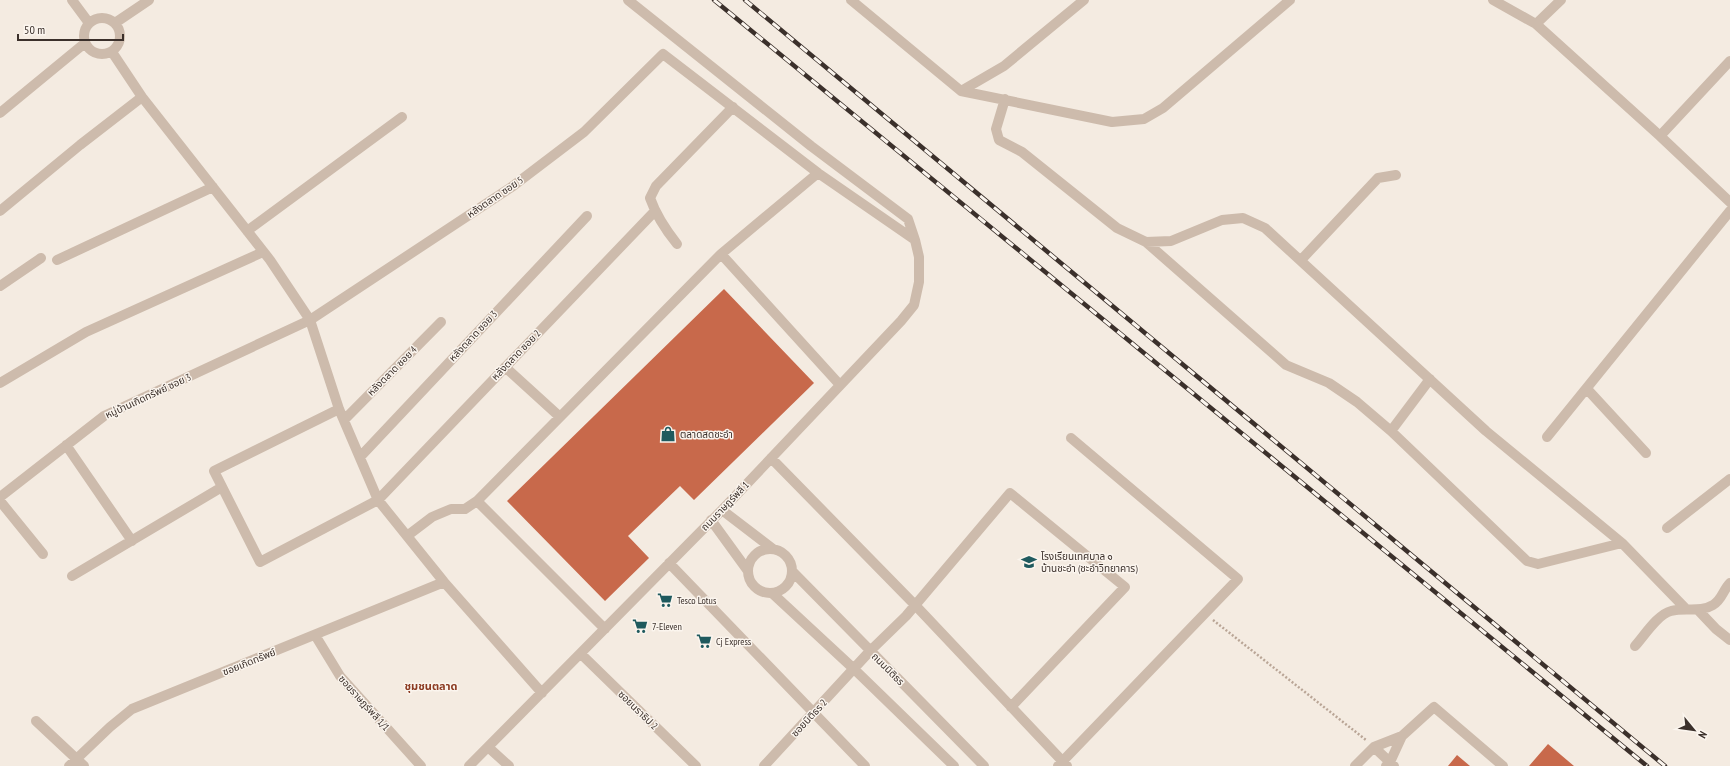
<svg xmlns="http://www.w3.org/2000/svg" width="1730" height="766" viewBox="0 0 1730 766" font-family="'PT Sans Narrow','Noto Sans Thai',sans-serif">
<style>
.building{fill:#c8694b}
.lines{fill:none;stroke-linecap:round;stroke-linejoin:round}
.path{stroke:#b9a596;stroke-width:2.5;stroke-dasharray:2 2;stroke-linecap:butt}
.minor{stroke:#cdbbac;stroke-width:10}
.rail-casing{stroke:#3b302b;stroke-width:4.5}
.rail{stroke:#fbf5ee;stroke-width:3;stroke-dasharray:9;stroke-linecap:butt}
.labels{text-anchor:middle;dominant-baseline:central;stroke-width:3;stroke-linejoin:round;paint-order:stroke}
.street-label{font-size:10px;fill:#3b302b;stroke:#fbf5ee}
.poi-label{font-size:10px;fill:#3b302b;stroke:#fbf5ee;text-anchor:start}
.neighbourhood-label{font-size:11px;font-weight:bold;fill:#8c3b22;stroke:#fbf5ee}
</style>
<rect width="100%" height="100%" fill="#f4ebe1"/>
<!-- building -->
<path class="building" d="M724,289l90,94 -120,117 -14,-14 -52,50 21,22 -44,43 -98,-100z
M1548,744l26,22h-45z
M1457,755l13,11h-22z"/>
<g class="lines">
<!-- path -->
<path class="path" d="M1213,620l153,120"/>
<!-- minor -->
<path class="minor" d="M72,0l17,23
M851,0l110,91 151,31 32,-3 19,-11 127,-108
M1493,0l43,24 25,-24
M84 36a18 18 0 1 1 36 0a18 18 0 1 1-36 0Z
M115,23l34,-23
M1536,24l124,112
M112,52l30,45 128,163 40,60 29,89 39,91 66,82 98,111
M1730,61l-70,75 70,66
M961,91l43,-25 80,-66
M1005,99l-9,30 3,11 23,12 95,76 29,14 25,-1 51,-21 21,-2 22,10 221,203 136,112 64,66
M0,113l85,-70
M0,211l80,-66 62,-48
M247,231l155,-114
M1146,242l140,123 43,18 28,19 34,29 39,-52
M677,244c-12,-15 -21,-29 -27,-46l6,-12 77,-79
M721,254l97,-81
M57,260l156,-73
M1301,260l77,-82 18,-3
M0,286l41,-28
M505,367l55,50
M0,383l86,-51 177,-80
M1587,389l59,64
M339,409l-125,62 46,91 118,-62 277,-289
M344,420l97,-98
M1391,431l136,130 11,3 84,-21
M1547,437l183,-226
M66,445l66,96
M360,457l227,-241
M771,458l145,148 151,160
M0,497l104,-81 206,-96 203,-134 71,-54 79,-78 155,119 97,67
M0,501l43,53
M722,510l51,39
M711,520l37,51
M1667,528l63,-49
M407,536l25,-19 19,-8h14l12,-8
M748 571a22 22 0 1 1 44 0a22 22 0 1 1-44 0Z
M669,563l196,203
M792,571l192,195
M72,576l150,-89
M772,593l82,76 100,97
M1698,610l18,19 14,11
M605,629l-128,-128 244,-247 119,131
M315,635l25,41 81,90
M1635,646c9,-10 23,-32 36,-35 14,-4 29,2 42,-6 9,-5 10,-15 17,-22
M581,654l115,112
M36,721l48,45
M488,747l21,19
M1374,747l20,19
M69,766l41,-39 22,-18 312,-127
M469,766l253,-256 179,-189 13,-16 5,-23v-25l-4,-17 -7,-21 -97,-73 -183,-146
M764,766l106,-115 36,-35 104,-123 115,94 -114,120
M1058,766l180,-187 -167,-141
M1355,766l19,-19 28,-11 32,-29 69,59
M1386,766l4,-4 12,-26"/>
<!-- rail casing -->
<g class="rail-casing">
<path id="rail" d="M714,0l933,766
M745,0l920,766"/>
</g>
<!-- rail -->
<use href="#rail" class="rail"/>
</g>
<!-- icons -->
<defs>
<g id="shop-bare" transform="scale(1.2)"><path d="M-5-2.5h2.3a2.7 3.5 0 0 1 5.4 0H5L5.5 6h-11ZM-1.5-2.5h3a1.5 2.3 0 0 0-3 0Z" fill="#1f5a5e" stroke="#fbf5ee" stroke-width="2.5" paint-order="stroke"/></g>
<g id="school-bare" transform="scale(1.2)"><path d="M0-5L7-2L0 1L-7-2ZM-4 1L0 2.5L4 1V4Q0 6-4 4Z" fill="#1f5a5e" stroke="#fbf5ee" stroke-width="2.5" paint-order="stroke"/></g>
<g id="supermarket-bare" transform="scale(1.2)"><path d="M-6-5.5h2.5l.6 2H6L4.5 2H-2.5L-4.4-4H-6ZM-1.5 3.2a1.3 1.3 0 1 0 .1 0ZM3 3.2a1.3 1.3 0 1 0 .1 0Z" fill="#1f5a5e" stroke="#fbf5ee" stroke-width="2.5" paint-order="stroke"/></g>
</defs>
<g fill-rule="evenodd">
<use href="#shop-bare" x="668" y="434"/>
<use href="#school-bare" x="1029" y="562"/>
<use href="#supermarket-bare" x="665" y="600"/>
<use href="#supermarket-bare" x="640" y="626"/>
<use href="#supermarket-bare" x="704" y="641"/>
</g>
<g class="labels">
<!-- street labels -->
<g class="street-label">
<text transform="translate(495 197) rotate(-34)">หลังตลาด ซอย 5</text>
<text transform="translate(473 336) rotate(-47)">หลังตลาด ซอย 3</text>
<text transform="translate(516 355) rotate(-46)">หลังตลาด ซอย 2</text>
<text transform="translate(392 371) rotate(-45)">หลังตลาด ซอย 4</text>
<text transform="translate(148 396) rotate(-25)">หมู่บ้านเกิดทรัพย์ ซอย 3</text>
<text transform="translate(725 506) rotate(-46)">ถนนราษฎร์พลี 1</text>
<text transform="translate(249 662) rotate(-22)">ซอยเกิดทรัพย์</text>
<text transform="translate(888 669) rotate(45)">ถนนนิติธร</text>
<text transform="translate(364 703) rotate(48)">ซอยราษฎร์พลี 1/1</text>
<text transform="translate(638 710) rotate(44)">ซอยนราธิป 2</text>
<text transform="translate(809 718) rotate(-47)">ซอยนิติธร 2</text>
</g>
<!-- poi labels -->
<g class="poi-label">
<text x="680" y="434">ตลาดสดชะอำ</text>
<text x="1041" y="556">โรงเรียนเทศบาล ๑<tspan x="1041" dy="12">บ้านชะอำ (ชะอำวิทยาคาร)</tspan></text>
<text x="677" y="600">Tesco Lotus</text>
<text x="652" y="626">7-Eleven</text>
<text x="716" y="641">Cj Express</text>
</g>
<!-- neighbourhood labels -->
<g class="neighbourhood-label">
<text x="431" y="686">ชุมชนตลาด</text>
</g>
</g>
<!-- north arrow -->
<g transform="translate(1694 730) rotate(119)" stroke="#fbf5ee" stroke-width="3" paint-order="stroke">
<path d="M0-3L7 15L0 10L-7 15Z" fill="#3b302b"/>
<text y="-6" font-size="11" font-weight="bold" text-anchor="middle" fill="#3b302b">N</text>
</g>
<!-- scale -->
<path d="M18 34v6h105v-6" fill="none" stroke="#3b302b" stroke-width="2"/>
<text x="24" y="34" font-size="12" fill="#3b302b" stroke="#fbf5ee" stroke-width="3" paint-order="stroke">50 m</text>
</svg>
